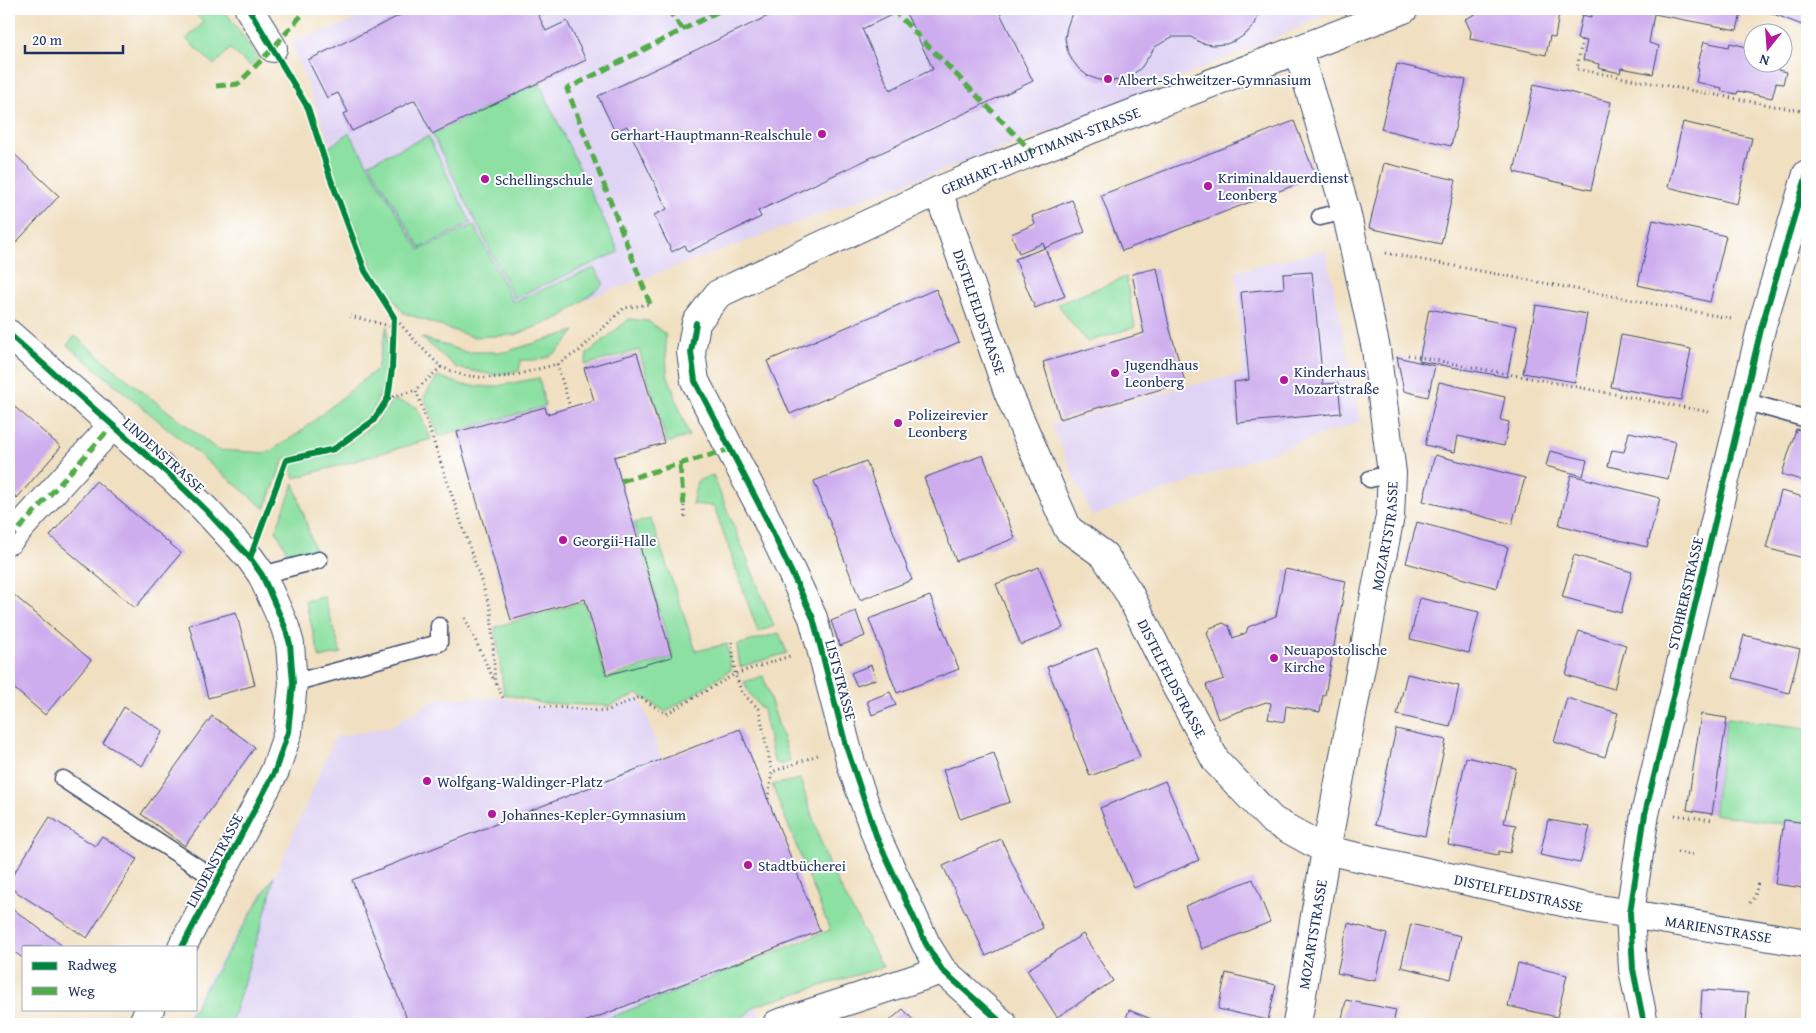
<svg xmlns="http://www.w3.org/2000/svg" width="1816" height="1033" viewBox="0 0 1816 1033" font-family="'Gentium Book Plus',serif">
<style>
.built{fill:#e0d4f4}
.green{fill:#8ce0a2;stroke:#548880}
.building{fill:#cdadee;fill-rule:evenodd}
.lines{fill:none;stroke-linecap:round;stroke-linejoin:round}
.lane-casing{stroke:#3b496d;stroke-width:19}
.street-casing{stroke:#3b496d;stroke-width:30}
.secondary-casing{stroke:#3b496d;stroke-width:30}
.path{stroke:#3b496d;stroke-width:3;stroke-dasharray:1 4;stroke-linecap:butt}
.lane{stroke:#fff;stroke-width:16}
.street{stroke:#fff;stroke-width:28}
.secondary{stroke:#fff;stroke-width:28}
.quiet{stroke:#52ab49;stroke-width:5;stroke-dasharray:10 5;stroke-linecap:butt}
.cycleway-casing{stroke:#fff;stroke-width:9}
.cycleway{stroke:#00873e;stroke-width:6}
.poi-dot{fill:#b5179e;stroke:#fff;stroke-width:2}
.labels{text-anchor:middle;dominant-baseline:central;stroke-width:4;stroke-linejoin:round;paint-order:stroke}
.poi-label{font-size:15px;fill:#1b2f5e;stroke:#fff;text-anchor:start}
.street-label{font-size:15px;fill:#1b2f5e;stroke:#fff}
</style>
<rect width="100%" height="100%" fill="#fff"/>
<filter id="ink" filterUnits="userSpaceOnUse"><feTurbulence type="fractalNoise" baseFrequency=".02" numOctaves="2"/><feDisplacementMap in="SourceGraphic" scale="10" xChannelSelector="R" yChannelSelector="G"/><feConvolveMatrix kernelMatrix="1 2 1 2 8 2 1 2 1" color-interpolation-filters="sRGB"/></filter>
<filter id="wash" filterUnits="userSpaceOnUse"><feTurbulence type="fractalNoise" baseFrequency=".0096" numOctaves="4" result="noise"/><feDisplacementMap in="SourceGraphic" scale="20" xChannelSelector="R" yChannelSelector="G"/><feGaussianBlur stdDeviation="1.12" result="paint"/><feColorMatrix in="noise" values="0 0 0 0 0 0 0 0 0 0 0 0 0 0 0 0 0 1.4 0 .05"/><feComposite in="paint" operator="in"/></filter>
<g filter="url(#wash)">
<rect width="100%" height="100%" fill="#f0dfc0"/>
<!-- built -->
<path class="built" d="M351,9h988l-48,22 -230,96 -568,206 -109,-49 -93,-242 65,-22z
M1326,250l35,171 -269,95 -41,-91 136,-39 56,-12 -7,-103z
M640,697l21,62 102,265h-583l9,-15h7v-11l82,-129 57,-132 55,-10 48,-29h65l37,8 65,5z"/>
<!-- green -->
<path class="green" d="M190,9h30l8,6 30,43 -8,8 -20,-17 -16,16 -28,-26 18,-17z
M539,83l80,169 -105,46 -82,-164z
M349,133l70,117 55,-25 39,77 81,-34 10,16 -43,33 -46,18 -42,2 -69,-24 -30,-41 -50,-121z
M428,136l43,87 -51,25 -51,-85z
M1126,277l9,50 -48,15 -17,-21 -12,-17z
M629,319l19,2 17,13 2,39 22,63 -22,7 -28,-93 -54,15 2,-11z
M387,326l1,27 -3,32 -16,33 -36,29 -49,12 -19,50 -198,-164 8,-9 44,37 99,77 49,3 32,-20 78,-64z
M575,331c-19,23 -23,30 -54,29l-2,11 -25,4 -37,-7 -36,-31 44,15h40z
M438,376l25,9 29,2 47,-9 6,28 -106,30 -15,-39z
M393,400l24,7 14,32 -136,39 -6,-14 47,-11 38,-29z
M713,475l61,151 -16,6 -44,-126 -22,-2 5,-23z
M294,483l23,75 -24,5 -17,-33z
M651,519l45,132 31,-7 4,26 -65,42 -28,-18 -29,12 -68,-3 -37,-9 -9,-67 89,-25 22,76 67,-21 -39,-134z
M324,597l17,56 -21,5 -15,-57z
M779,633l8,20 -47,14 -3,-22z
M763,676l27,85 -9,4 -7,-3 -11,-52 -13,-15 -6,-13z
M1727,718l80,10v95l-23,-3 -1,4 -70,-10z
M800,779l28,85 55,103 -128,39 -19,18h-142l236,-94 -58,-145z
M274,876l-5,24 -38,124h-47l9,-15h3v-5z"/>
<g id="blocks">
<!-- building -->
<path class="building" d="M413,9h137l-12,5 8,17 21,-10 19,39 -154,74 -17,-34 -63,31 -9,-17 5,-2 -10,-19 -11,5 -19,-38z
M783,9h215l35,72 -275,130 3,6 -73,35 -3,-7 -13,7 -18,-37 13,-6 -40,-83 -12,6 -17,-36zM904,9l29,60 -43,21 -28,-61z
M1076,9h185l-6,15 -8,9 -10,7 -11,4 -13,1 -12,-2 -10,-6h-19l-17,10 -14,21 -9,7 -10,5 -12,1 -11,-1 -11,-4 -9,-7 -7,-9 -5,-11 -2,-11 2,-11 4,-11z
M1486,9h48l25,5 -4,24 -5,-2 -4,19 -76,-16 1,-7 -6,-13z
M1593,9h149l-5,21 -83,-16 -5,29 10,3 -6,28 -32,-6 -1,5 -22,-5 1,-4 -16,-4 4,-19 -10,-2 5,-24 9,2z
M1766,9h41v18l-41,-16z
M1704,42l25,5 1,-4 17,4v4l7,1v10h26l-2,8 8,2 -3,12 -7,-1 -4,15 -34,-7 -1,3 -16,-3 1,-3 -26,-6 3,-14 -2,-1z
M1397,64l69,16 -15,66 -70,-17z
M1534,84l77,18 -20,88 -77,-18z
M1294,121l22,56 -194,74 -21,-56z
M1683,122l69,16 -15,66 -69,-17z
M9,149l50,47 -50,54z
M1384,163l72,17 -15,64 -72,-16z
M1072,200l13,32 -40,16 -2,-5 -24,10 -8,-19 24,-10 -3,-8z
M1653,220l73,16 -16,66 -72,-17z
M1045,248l20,48 -30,12 -20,-49z
M1157,268l12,58 16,56 -125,37 -17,-57 101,-29 -12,-59z
M1312,272l11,112 15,-1 3,30 -104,10 -3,-41 15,-2 -8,-88 43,-4 -1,-14z
M936,289l23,53 -169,72 -23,-53z
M1536,305l51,9 -12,68 -52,-9z
M1429,309l88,17 -10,51 -88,-16z
M1621,335l70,14 -10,51 -70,-13z
M637,353l27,90 -50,14 58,200 -65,18 -22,-76 -74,21 -54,-188 88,-25 2,7 47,-14 -10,-32z
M1397,357l38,9 -7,31 -24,-6z
M1439,382l66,15 -5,23 9,2 -5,24 -46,-10 -3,16 -30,-7z
M9,402l52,45 -44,51 -8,-8z
M1796,429l11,3v50l-25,-8z
M1629,432l47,10 -8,37 -60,-13 4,-16 12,2z
M1550,451l37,9 -4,16 -37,-10z
M983,455l32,83 -59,23 -32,-83z
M1435,455l90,23 -13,46 -89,-23z
M866,461l46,119 -52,20 -46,-119z
M1571,475l89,23 -13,49 -88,-22z
M96,481l85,72 -46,55 -85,-72z
M1781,491l26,7v61l-41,-11z
M1417,522l91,25 -11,41 -91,-25z
M1574,555l58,17 -11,41 -59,-16z
M1039,567l24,61 -42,17 -25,-61z
M1285,569l61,12 -21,114h-2l-3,17 -34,-6 -2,16 -16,-3 3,-16 -5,-1 -48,17 -12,-34 18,-6 -17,-46 3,-5 13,-5 6,3 4,12 13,-5 2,-6 28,-11z
M9,591l82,69 -46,55 -36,-31z
M930,596l29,73 -62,24 -28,-74z
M1420,598l59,14 -10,41 -59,-14z
M856,611l9,25 -25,10 -9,-25z
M236,612l19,73 -47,13 -19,-73z
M1579,631l47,14 -12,44 -48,-14z
M1744,635l56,14 -11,44 -56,-15z
M1097,648l43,109 -50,19 -43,-109z
M871,665l5,14 -19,7 -6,-13z
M1407,674l52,12 -9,41 -53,-12z
M890,692l6,13 -24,10 -5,-14z
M1567,698l51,15 -13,44 -51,-15z
M124,707l39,24 -21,35 -39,-23z
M1701,714l26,4 -15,96 -25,-4z
M212,716l43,31 -70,99 -44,-32z
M740,729l80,202 -241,93h-170l-57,-144z
M1396,729l50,11 -21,96 -50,-11z
M994,753l16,49 -50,17 -17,-49z
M1466,757l50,11 -12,55 12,2 -6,28 -11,-2 -1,4 -50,-10z
M1165,781l34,79 -65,28 -34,-80z
M50,817l45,29 7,-10 35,23 -50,79 -78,-51v-6z
M1548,820l42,7 -10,36 -40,-8z
M1784,820l23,3v87l-5,-7 2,-15 -29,-4z
M1001,839l42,89 -57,28 -43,-90z
M1253,879l17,43 -68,27 -17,-43z
M9,906l55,41h-40v12l-15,-11z
M1348,923l39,11 -12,47 -38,-8z
M1411,924l50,12 -10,43 -50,-12z
M1083,934l30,47 -56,36 -30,-47z
M1518,963l49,12 -10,42 -49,-11z
M1226,973l50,12 -8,35 -50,-11z
M1702,990l46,3 -2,31h-46z
M1346,1000l50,10 -3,14h-52z
M903,1009l14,15h-31z
M1129,1010l34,14h-39z"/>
</g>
</g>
<g filter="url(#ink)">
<use href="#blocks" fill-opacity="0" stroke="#3b496d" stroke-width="1"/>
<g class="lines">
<!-- lane casing -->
<g class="lane-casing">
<path id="lane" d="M1320,217l26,-6
M1744,401l63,18
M1370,479l22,-6
M262,575l57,-15
M293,683l146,-40v-17
M63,779l154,101"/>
</g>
<!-- street casing -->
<g class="street-casing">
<g id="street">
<path d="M249,9l24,39"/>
<path id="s1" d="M938,191l70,201 60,137 36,26 25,38 41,82 46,86 56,59 54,30 255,56 226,37"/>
<path d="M9,540l103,-114"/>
<path d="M777,1024l165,-54"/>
<path id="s2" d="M1003,1024l-61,-54 -16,-26 -49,-106 -25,-71 -39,-149 -48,-102 -70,-135 -4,-29 5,-29 22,-29 220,-103 94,-39 372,-143"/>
<path id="s3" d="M1297,1024l29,-174 64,-334 2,-43 -16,-124 -30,-138 -48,-160"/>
<path d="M1644,1024l-11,-55 -3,-56 15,-99 117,-489 45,-151"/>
</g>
</g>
<!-- secondary casing -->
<g class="secondary-casing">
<path id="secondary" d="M9,334l165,145 31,30 45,49 12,17 23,52 5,17 3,39 -5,49 -13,39 -93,176
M142,1024l8,-15"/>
</g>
<!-- path -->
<path class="path" d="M1582,40l-5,29 230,43
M288,74l20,34 22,69 35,94 29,46 25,28 22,22 21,8 25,3 25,-2 45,-12 22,-13 45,-43 26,-4
M1386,253l347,66
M350,316l44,11
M1408,355l301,57
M557,364l13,43
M441,367l-25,23 75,220 4,71 8,17
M388,398l28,-8
M684,506l1,12
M465,618l28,60
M732,642l3,32 7,19 17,16 13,63
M540,706l66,5 34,-14 26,17 69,-40 58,-19
M768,799l4,-27 46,-17
M1675,815l37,5
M1677,852l18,3
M1750,903l5,-7 3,-14"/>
<!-- lane -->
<use href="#lane" class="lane"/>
<!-- street -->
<use href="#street" class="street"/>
<!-- secondary -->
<use href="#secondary" class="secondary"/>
<!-- quiet -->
<path class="quiet" d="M667,9l16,20
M892,9l140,143
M216,86l22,-2 35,-36 34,-39
M650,304l-83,-215 156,-80
M680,465l4,41
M621,481l110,-32
M9,540l103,-114"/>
<!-- cycleway casing -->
<g class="cycleway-casing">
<path id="cycleway" d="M249,9l59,99 22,69 35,94 29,46 -2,52 -4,29 -15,23 -39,28 -48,11 -36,98
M696,323l-5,29 4,29 70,135 48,102 33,128 31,92 49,106 16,26 61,54
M9,334l165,145 31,30 45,49 12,17 23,52 5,17 3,39 -5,49 -13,39 -93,176
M1644,1024l-11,-55 -3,-56 15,-99 117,-489 45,-151"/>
</g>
<!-- cycleway -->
<use href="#cycleway" class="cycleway"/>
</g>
</g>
<!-- markers -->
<g class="poi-dot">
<circle cx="1108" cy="79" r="5"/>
<circle cx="822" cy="134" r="5"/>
<circle cx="485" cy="179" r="5"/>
<circle cx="1208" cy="186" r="5"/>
<circle cx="1115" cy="373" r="5"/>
<circle cx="1284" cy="380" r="5"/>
<circle cx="898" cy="423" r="5"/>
<circle cx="563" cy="540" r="5"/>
<circle cx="1274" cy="658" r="5"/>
<circle cx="427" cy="781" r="5"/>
<circle cx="492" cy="814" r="5"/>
<circle cx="748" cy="865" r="5"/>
</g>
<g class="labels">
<!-- poi labels -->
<g class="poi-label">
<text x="1118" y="79">Albert-Schweitzer-Gymnasium</text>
<text x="812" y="134" text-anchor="end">Gerhart-Hauptmann-Realschule</text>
<text x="1218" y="177">Kriminaldauerdienst<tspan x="1218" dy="17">Leonberg</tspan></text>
<text x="495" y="179">Schellingschule</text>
<text x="1125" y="364">Jugendhaus<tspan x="1125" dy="17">Leonberg</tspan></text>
<text x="1294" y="371">Kinderhaus<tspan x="1294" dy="17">Mozartstraße</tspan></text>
<text x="908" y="414">Polizeirevier<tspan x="908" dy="17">Leonberg</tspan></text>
<text x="573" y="540">Georgii-Halle</text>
<text x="1284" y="649">Neuapostolische<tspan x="1284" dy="17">Kirche</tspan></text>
<text x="437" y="781">Wolfgang-Waldinger-Platz</text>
<text x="502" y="814">Johannes-Kepler-Gymnasium</text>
<text x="758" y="865">Stadtbücherei</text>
</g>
<!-- street labels -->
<g class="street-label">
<text stroke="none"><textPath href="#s2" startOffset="1171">GERHART-HAUPTMANN-STRASSE</textPath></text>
<text stroke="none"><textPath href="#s1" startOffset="128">DISTELFELDSTRASSE</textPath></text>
<text transform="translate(164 455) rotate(42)">LINDENSTRASSE</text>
<text stroke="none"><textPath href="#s3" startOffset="496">MOZARTSTRASSE</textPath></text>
<text transform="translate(1685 593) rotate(-77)">STOHRERSTRASSE</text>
<text stroke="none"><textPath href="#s1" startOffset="548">DISTELFELDSTRASSE</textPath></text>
<text transform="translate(841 680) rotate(75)">LISTSTRASSE</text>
<text transform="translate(214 860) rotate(-62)">LINDENSTRASSE</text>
<text stroke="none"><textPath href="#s1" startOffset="982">DISTELFELDSTRASSE</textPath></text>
<text stroke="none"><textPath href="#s1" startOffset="1185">MARIENSTRASSE</textPath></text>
<text stroke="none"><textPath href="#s3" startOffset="91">MOZARTSTRASSE</textPath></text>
</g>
</g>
<!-- margin -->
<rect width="1816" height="1033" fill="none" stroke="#fff" stroke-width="30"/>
<!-- legend -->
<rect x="22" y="946" width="175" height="65" fill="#ffffff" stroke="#a4acbf"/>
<rect x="32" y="962" width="25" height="8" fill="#00873e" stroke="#a4acbf"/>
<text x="68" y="970" font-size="15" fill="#1b2f5e">Radweg</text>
<rect x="32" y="987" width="25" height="8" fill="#52ab49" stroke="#a4acbf"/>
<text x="68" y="996" font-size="15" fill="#1b2f5e">Weg</text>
<!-- north arrow -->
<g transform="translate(1768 48) rotate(197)"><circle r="24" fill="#ffffff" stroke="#a4acbf"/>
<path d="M0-4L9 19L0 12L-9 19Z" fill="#b5179e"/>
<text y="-8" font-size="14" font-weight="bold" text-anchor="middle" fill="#1b2f5e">N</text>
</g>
<!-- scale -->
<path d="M25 45v8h98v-8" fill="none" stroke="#1b2f5e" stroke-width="2.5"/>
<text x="32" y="45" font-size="15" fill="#1b2f5e" stroke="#ffffff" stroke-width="4" paint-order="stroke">20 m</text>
</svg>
